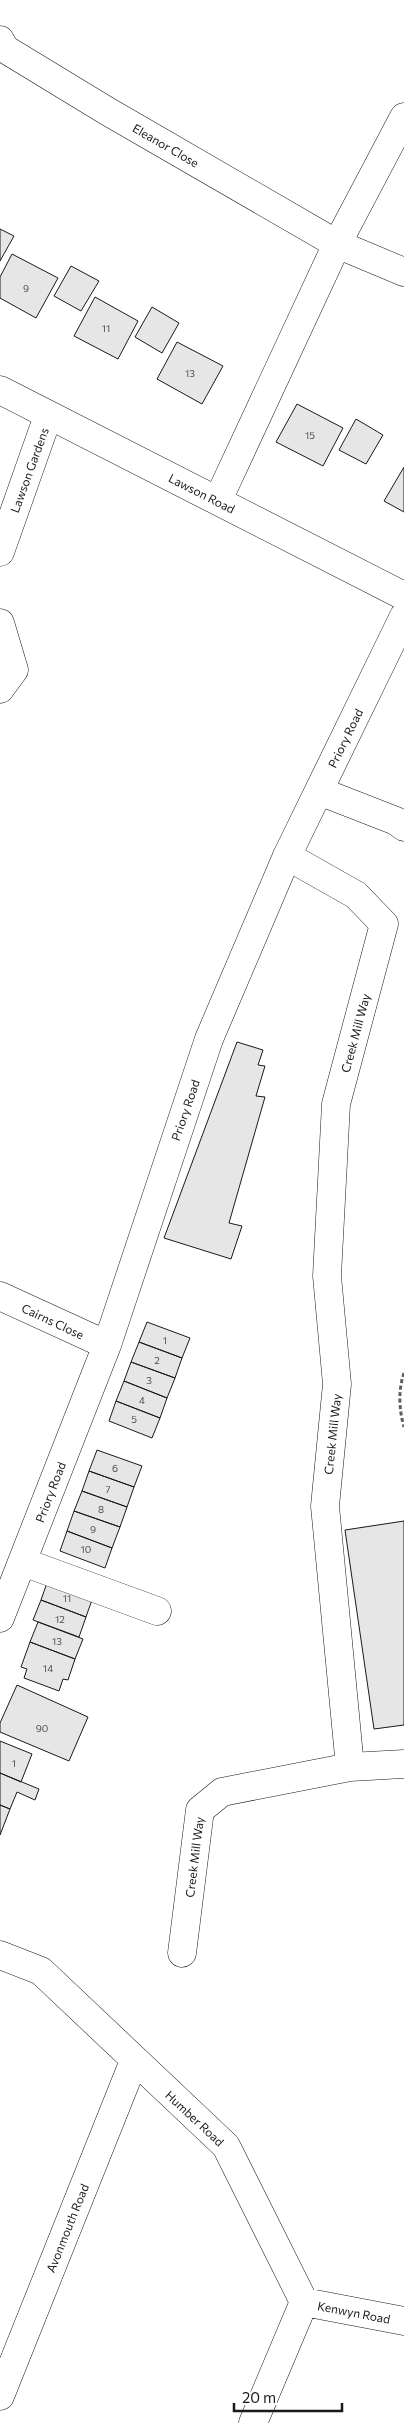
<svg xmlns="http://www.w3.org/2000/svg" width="404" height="2423" viewBox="0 0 404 2423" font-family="Commissioner,sans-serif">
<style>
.building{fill:#e6e6e6;stroke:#1a1a1a}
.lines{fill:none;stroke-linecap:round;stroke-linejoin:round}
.minor-casing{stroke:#1a1a1a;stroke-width:29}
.path{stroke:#5f5f5f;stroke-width:3;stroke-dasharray:4 2.5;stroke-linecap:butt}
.minor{stroke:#fff;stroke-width:28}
.labels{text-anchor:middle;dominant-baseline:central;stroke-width:4;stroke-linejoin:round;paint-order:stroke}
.number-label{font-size:10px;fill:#4d4d4d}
.street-label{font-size:12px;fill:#1a1a1a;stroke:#fff}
</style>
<rect width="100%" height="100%" fill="#fff"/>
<!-- building -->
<path class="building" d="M0,229l14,7 -14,25z
M12,254l46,24 -22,40 -36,-20v-21z
M71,266l28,15 -18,30 -27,-15z
M95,297l43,24 -20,38 -44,-23z
M152,307l27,16 -17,30 -27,-16z
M177,342l46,24 -21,38 -45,-25z
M297,404l46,24 -20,38 -47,-24z
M356,419l27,16 -17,29 -27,-14z
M404,467v45l-20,-11z
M237,1042l26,8 -5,15 7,1 -9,30 9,1 -36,126 13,3 -11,33 -67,-21z
M147,1322l43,16 -8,20 -43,-16z
M139,1342l43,16 -7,20 -44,-16z
M131,1362l44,16 -8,20 -43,-17z
M124,1381l43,17 -7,20 -44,-17z
M116,1401l44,17 -8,20 -43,-17z
M97,1450l45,16 -8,21 -45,-16z
M89,1471l45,16 -7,20 -45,-16z
M82,1491l45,16 -7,20 -46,-16z
M74,1511l46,16 -8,21 -45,-17z
M404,1521v204l-30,4 -29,-199z
M67,1531l45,17 -7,20 -45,-17z
M48,1580l45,17 -7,20 -45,-17z
M41,1600l45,17 -7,20 -46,-17z
M38,1622l45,17 -8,20 -45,-17z
M30,1642l45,17 -7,21 -5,-1 -4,12 -35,-13 3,-9 -6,-2z
M17,1685l71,32 -19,44 -69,-29v-9z
M0,1741l32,13 -11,28 -21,-9z
M0,1773l39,16 -4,11 -18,-8 -7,17 -10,-4z
M0,1805l10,4 -10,26z"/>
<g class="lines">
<!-- minor casing -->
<g class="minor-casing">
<path id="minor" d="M0,40l5,9 102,62 230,133 67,28
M0,390l404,206
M218,500l119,-256 67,-127
M0,552l48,-136
M0,623l14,47 -14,19
M319,791l77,30 8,6
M0,1296l107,49
M23,1562l134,49
M0,1618l107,-273 102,-306 78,-183 117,-240
M350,1767l54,-3
M182,1953l18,-143 22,-18 128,-25 -25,-261 12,-122 -10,-108 9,-172 48,-180 -28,-29 -69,-39
M0,1955l41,16 185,175 78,156 -51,121
M304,2302l100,19
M0,2396l134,-335"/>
</g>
<!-- path -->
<path class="path" d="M404,1373c-6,17 -5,37 0,54"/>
<!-- minor -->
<use href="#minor" class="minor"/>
</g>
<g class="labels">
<!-- number labels -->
<g class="number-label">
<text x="26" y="288">9</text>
<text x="106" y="328">11</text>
<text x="190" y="373">13</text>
<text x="310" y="435">15</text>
<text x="165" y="1340">1</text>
<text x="157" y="1360">2</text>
<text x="149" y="1380">3</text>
<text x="142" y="1400">4</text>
<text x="134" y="1419">5</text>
<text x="115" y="1468">6</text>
<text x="108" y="1489">7</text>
<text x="101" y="1509">8</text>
<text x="93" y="1529">9</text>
<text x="86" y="1549">10</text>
<text x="67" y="1598">11</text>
<text x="60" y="1619">12</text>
<text x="57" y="1641">13</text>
<text x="48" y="1668">14</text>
<text x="42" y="1728">90</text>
<text x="14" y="1763">1</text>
</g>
<!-- street labels -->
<g class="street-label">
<text transform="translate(166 145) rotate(30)">Eleanor Close</text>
<text transform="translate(29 470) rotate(-70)">Lawson Gardens</text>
<text transform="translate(202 493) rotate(27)">Lawson Road</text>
<text transform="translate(345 738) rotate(-64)">Priory Road</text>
<text transform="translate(355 1033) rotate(-75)">Creek Mill Way</text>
<text transform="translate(185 1110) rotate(-71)">Priory Road</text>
<text transform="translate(53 1321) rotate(25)">Cairns Close</text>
<text transform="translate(332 1434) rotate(-84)">Creek Mill Way</text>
<text transform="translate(50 1492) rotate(-69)">Priory Road</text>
<text transform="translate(194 1857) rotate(-83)">Creek Mill Way</text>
<text transform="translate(195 2118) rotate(43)">Humber Road</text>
<text transform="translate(67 2228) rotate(-68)">Avonmouth Road</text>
<text transform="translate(354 2312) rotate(11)">Kenwyn Road</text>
</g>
</g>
<!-- scale -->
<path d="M234 2403v8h108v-8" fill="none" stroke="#1a1a1a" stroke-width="2.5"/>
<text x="242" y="2403" font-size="15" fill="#1a1a1a" stroke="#ffffff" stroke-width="4" paint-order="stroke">20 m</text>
</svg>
